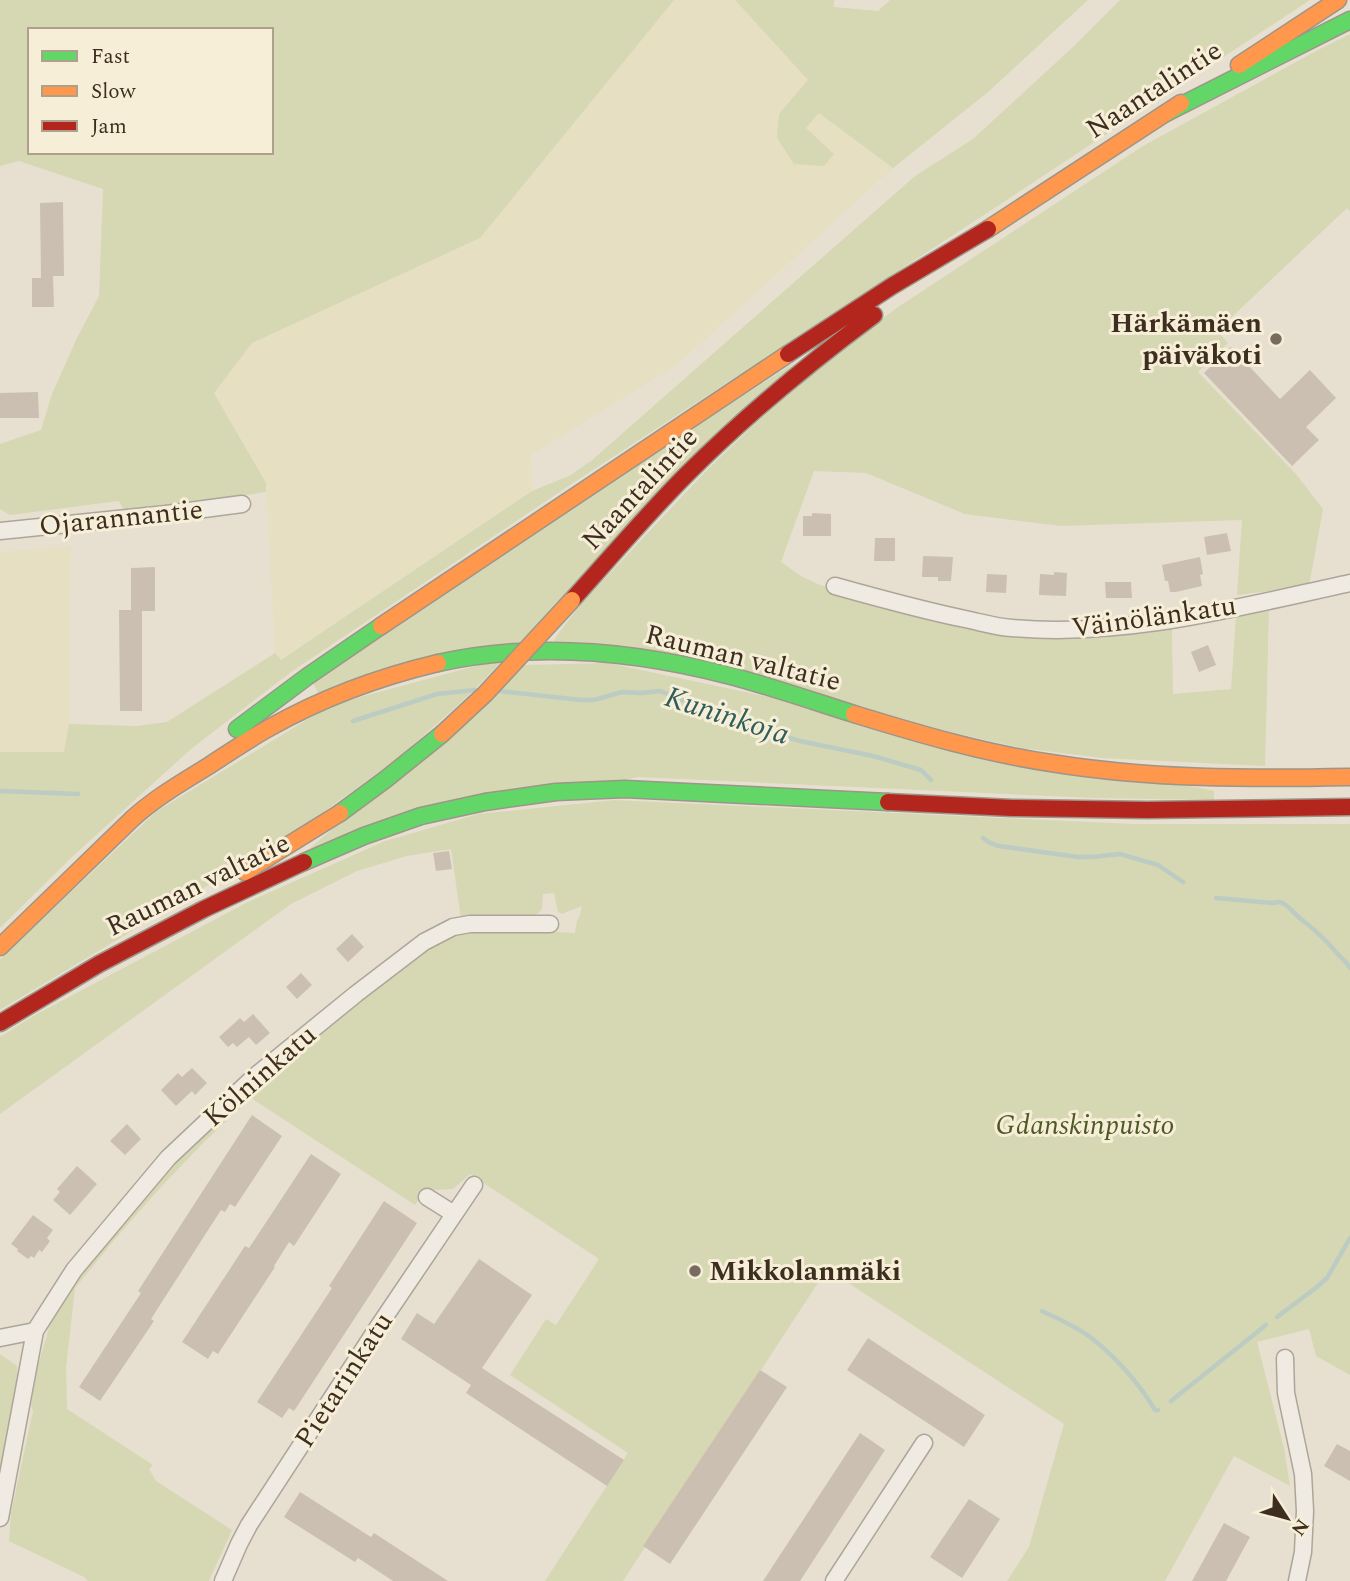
<svg xmlns="http://www.w3.org/2000/svg" width="1350" height="1581" viewBox="0 0 1350 1581" font-family="Spectral,serif">
<style>
.farmland{fill:#e6dfc2}
.green{fill:#d6d7b3;fill-rule:evenodd}
.lines{fill:none;stroke-linecap:round;stroke-linejoin:round}
.stream{stroke:#bcccc2;stroke-width:4.5}
.building{fill:#cbbfb2}
.street-casing{stroke:#ada599;stroke-width:19}
.fast-casing{stroke:#9c958a;stroke-width:19}
.slow-casing{stroke:#9c958a;stroke-width:19}
.jam-casing{stroke:#9c958a;stroke-width:19}
.street{stroke:#efebe3;stroke-width:16}
.fast{stroke:#63d668;stroke-width:16}
.slow{stroke:#ff974d;stroke-width:16}
.jam{stroke:#b3261e;stroke-width:16}
.slow-bridge-casing{stroke:#9c958a;stroke-width:19;stroke-linecap:butt}
.slow-bridge{stroke:#ff974d;stroke-width:16}
.poi-dot{fill:#786c5e;stroke:#f7eed8;stroke-width:2.5}
.labels{text-anchor:middle;dominant-baseline:central;stroke-width:6;stroke-linejoin:round;paint-order:stroke}
.street-label{font-size:28px;fill:#3d2e20;stroke:#f7eed8}
.poi-label{font-size:28px;font-weight:bold;fill:#3d2e20;stroke:#f7eed8;text-anchor:end}
.park-label{font-size:28px;font-style:italic;fill:#4d5a26;stroke:#f7eed8}
.water-label{font-size:30px;font-style:italic;fill:#2f5d5a;stroke:#f7eed8}
</style>
<rect width="100%" height="100%" fill="#e7e0d1"/>
<!-- farmland -->
<path class="farmland" d="M674,0h61l73,80 -29,34 55,41 -29,-28 14,-14 74,55 -216,197 -146,90 1,36 -251,170 -6,-8 -9,-170 -52,-90 38,-50 228,-105z
M71,546l-2,178 -5,28h-64v-200z"/>
<!-- green -->
<path class="green" d="M0,0h674l-194,238 -228,105 -38,50 52,90v9l-141,20 -6,-11 -109,14 -10,-6v-65l41,-14 11,-36 25,-56 22,-42 4,-107 -84,-28 -19,5zM30,30h241v122h-241z
M735,0h99v7l44,4 12,-11h198l-100,92 -95,76 -74,-55 -13,15 28,26 -10,12 -30,-2 -17,-26 2,-24 29,-34z
M1120,0h190l-320,211 -414,270 -285,191 -100,77 -118,107 -73,72v-176h64l5,-28 68,2 30,-4 108,-69 6,7 251,-169 37,-15 22,-15 324,-285 58,-37 101,-93z
M1350,34v177l-3,-3 -130,123 11,12 -30,29 98,102 27,35 -14,77 -72,9 5,-75 -181,6 -96,-12 -99,-41 -52,-2 -33,91 20,14 19,9 30,9 160,40 92,4 70,-9 1,65 58,-5 5,-73 33,-7 -4,157 -163,-8 -81,-10 -468,-107 26,-35 129,-137 49,-47 58,-50 80,-63 248,-163 173,-95z
M794,363l-272,278 -204,52 -6,-12 277,-186z
M505,658l-38,39 -69,61 -108,78 -290,174v-51l157,-148 174,-106z
M608,663l606,128v9l-121,-2 -455,-21 -329,72 216,-184z
M615,800l518,24h217v551l-34,-19 -7,-27 -52,13 27,106 6,38 -56,-30 -69,125h-158l22,-34 35,-123 -237,-155 -204,312h-78l83,-128 -118,-78 36,-56 10,6 43,-66 -129,-85 -17,15 -18,1 -8,-2 -12,17 -164,-107 -47,44 -45,47 -43,49 -41,50 -9,80 1,41 86,56 -4,4 7,12 76,49 -23,51h-121l-4,-4 -75,-36 2,-28 22,-102 -2,-6 6,-36 16,-55 23,-37 78,-93 34,-35 71,-67 172,-140 21,-10 57,-3 66,4 2,-13 2,-2 3,-12 -20,8 -4,-2 -4,-19 -11,1 -1,15 -9,9 -57,-2 -15,3 -10,-70 -44,7 -50,15 -66,33 -291,210v-77l35,-22 213,-113 137,-61 93,-27z
M0,1354l17,12 1,18 -18,104z"/>
<g class="lines">
<!-- stream -->
<path class="stream" d="M498,691l83,9h13l28,-8 19,1 19,-2 23,9 14,11 10,2 14,-1 10,4 13,9 56,16 73,15 48,14 10,10
M353,721l84,-27 38,-4
M0,791l78,3
M983,838l7,5 9,3 79,11h14l28,-3 38,11 25,17
M1216,898l57,5c5,-1 6,-2 11,1 6,3 11,11 17,15 13,10 23,19 34,32 5,6 11,10 15,17
M1042,1311c17,8 33,15 48,26 25,19 49,46 65,73h3
M1277,1317l40,-30 10,-9 23,-40
M1171,1401l95,-76"/>
</g>
<!-- building -->
<path class="building" d="M63,202l1,74h-11l1,31h-22v-29h9l-1,-75z
M1231,347l49,52 30,-29 26,28 -30,29 13,13 -27,26 -88,-93z
M38,392l1,26h-39v-25z
M812,513l19,1v22h-28v-20h9z
M1227,533l4,18 -24,4 -3,-18z
M875,538h20v23h-21z
M923,556l30,1 -2,24h-13v-4h-16z
M1200,557l3,17 -3,1 2,11 -26,6h-6l-2,-11h-3l-3,-16z
M155,567v44h-13v100h-22l-1,-101h12v-42z
M1054,572l13,1 -1,23 -27,-1 1,-21 14,1z
M987,574l20,1 -1,18 -20,-1z
M1105,582h26l1,16h-26z
M1208,645l8,20 -17,7 -8,-20z
M449,851l3,18 -16,2 -3,-18z
M352,934l12,13 -16,15 -12,-13z
M301,973l11,12 -15,14 -11,-12z
M253,1014l17,19 -14,12 -7,-8 -12,10 -4,-4 -5,4 -9,-10 21,-19 4,4z
M192,1068l15,15 -12,12 -3,-4 -16,15 -15,-16 17,-17 4,4z
M252,1115l30,21 -47,71 -5,-3 -5,8 -4,-2 -70,109 3,2 -54,80 -21,-14 62,-94 -3,-2z
M127,1124l14,15 -16,16 -15,-14z
M311,1154l30,20 -47,72 -5,-4 -15,24 1,1 -57,87 -5,-3 -5,8 -26,-17 63,-96 4,2z
M77,1166l20,18 -27,31 -17,-15 7,-8 -3,-3z
M384,1201l33,22 -123,188 -5,-3 -7,10 -25,-16 75,-114 -3,-2z
M33,1215l20,15 -6,8 3,3 -8,11 -3,-2 -5,8 -3,-2 -3,3 -11,-8 1,-2 -7,-5z
M479,1259l53,36 -50,73 142,92 -17,26 -141,-93 5,-8 -70,-46 16,-26 17,11z
M868,1338l117,77 -21,32 -117,-77z
M760,1370l27,17 -117,177 -27,-18z
M860,1433l25,17 -85,131h-37z
M1337,1444l13,7v30l-26,-15z
M300,1492l71,45 3,-4 74,48h-55l-35,-23 -3,4 -71,-45z
M969,1499l31,20 -38,59 -32,-21z
M1224,1523l26,14 -24,44h-34z"/>
<g class="lines">
<!-- street casing -->
<g class="street-casing">
<path id="street" d="M0,531l166,-17 76,-10
M835,586c43,12 86,24 130,33 15,3 31,8 47,9 114,10 227,-21 338,-45
M427,1197l27,17
M0,1338l35,-7
M1285,1358l1,35 17,81 2,37 -2,41 -6,29
M0,1518l35,-187 39,-61 94,-112 86,-81 102,-83 68,-52 29,-15 17,-3h80
M223,1581l16,-37 10,-19 129,-198 96,-142
M834,1581l90,-138"/>
</g>
<!-- fast casing -->
<g class="fast-casing">
<path id="fast" d="M1166,113l184,-93
M438,663c98,-22 197,-12 293,13 41,11 82,25 123,38
M237,729l71,-53 73,-50
M340,813l46,-34 56,-45
M304,862l60,-26 57,-20 64,-14 71,-10 69,-3 263,13"/>
</g>
<!-- slow casing -->
<g class="slow-casing">
<path id="slow" d="M1239,65l99,-65
M988,229l193,-126
M381,626l407,-272
M854,714c65,20 130,39 197,49 99,16 199,16 299,14
M245,872l95,-59
M0,947l132,-128c24,-22 51,-37 78,-54 20,-13 39,-26 59,-37 53,-30 110,-51 169,-65"/>
</g>
<!-- jam casing -->
<g class="jam-casing">
<path id="jam" d="M788,354l104,-68 96,-57
M572,600c38,-42 75,-86 115,-126 58,-58 121,-110 187,-159
M888,802l124,6 135,2 203,-3
M0,1023l99,-59 105,-55 100,-47"/>
</g>
<!-- street -->
<use href="#street" class="street"/>
<!-- fast -->
<use href="#fast" class="fast"/>
<!-- slow -->
<use href="#slow" class="slow"/>
<!-- jam -->
<use href="#jam" class="jam"/>
<!-- slow-bridge casing -->
<g class="slow-bridge-casing">
<path id="slow-bridge" d="M442,734l43,-40 87,-94"/>
</g>
<!-- slow-bridge -->
<use href="#slow-bridge" class="slow-bridge"/>
</g>
<!-- markers -->
<g class="poi-dot">
<circle cx="1276" cy="339" r="7"/>
<circle cx="695" cy="1271" r="7"/>
</g>
<g class="labels">
<!-- street labels -->
<g class="street-label">
<text transform="translate(1154 90) rotate(-33)">Naantalintie</text>
<text transform="translate(640 489) rotate(-47)">Naantalintie</text>
<text transform="translate(121 518) rotate(-6)">Ojarannantie</text>
<text transform="translate(1154 617) rotate(-8)">Väinölänkatu</text>
<text transform="translate(743 658) rotate(14)">Rauman valtatie</text>
<text transform="translate(198 885) rotate(-26)">Rauman valtatie</text>
<text transform="translate(260 1076) rotate(-41)">Kölninkatu</text>
<text transform="translate(344 1380) rotate(-57)">Pietarinkatu</text>
</g>
<!-- poi labels -->
<g class="poi-label">
<text x="1262" y="323">Härkämäen<tspan x="1262" dy="32">päiväkoti</tspan></text>
<text x="709" y="1271" text-anchor="start">Mikkolanmäki</text>
</g>
<!-- park labels -->
<g class="park-label">
<text x="1085" y="1125">Gdanskinpuisto</text>
</g>
<!-- water labels -->
<g class="water-label">
<text transform="translate(727 716) rotate(18)">Kuninkoja</text>
</g>
</g>
<!-- legend -->
<rect x="28" y="28" width="245" height="126" fill="#f7eed8" stroke="#ada18e" stroke-width="2"/>
<rect x="42" y="51" width="35" height="10" fill="#63d668" stroke="#ada18e" stroke-width="2"/>
<text x="91" y="63" font-size="21" fill="#3d2e20">Fast</text>
<rect x="42" y="86" width="35" height="10" fill="#ff974d" stroke="#ada18e" stroke-width="2"/>
<text x="91" y="98" font-size="21" fill="#3d2e20">Slow</text>
<rect x="42" y="121" width="35" height="10" fill="#b3261e" stroke="#ada18e" stroke-width="2"/>
<text x="91" y="133" font-size="21" fill="#3d2e20">Jam</text>
<!-- north arrow -->
<g transform="translate(1287 1518) rotate(126)" stroke="#f7eed8" stroke-width="5" paint-order="stroke">
<path d="M0-5L12 26L0 18L-12 26Z" fill="#3d2e20"/>
<text y="-10" font-size="19" font-weight="bold" text-anchor="middle" fill="#3d2e20">N</text>
</g>
</svg>
